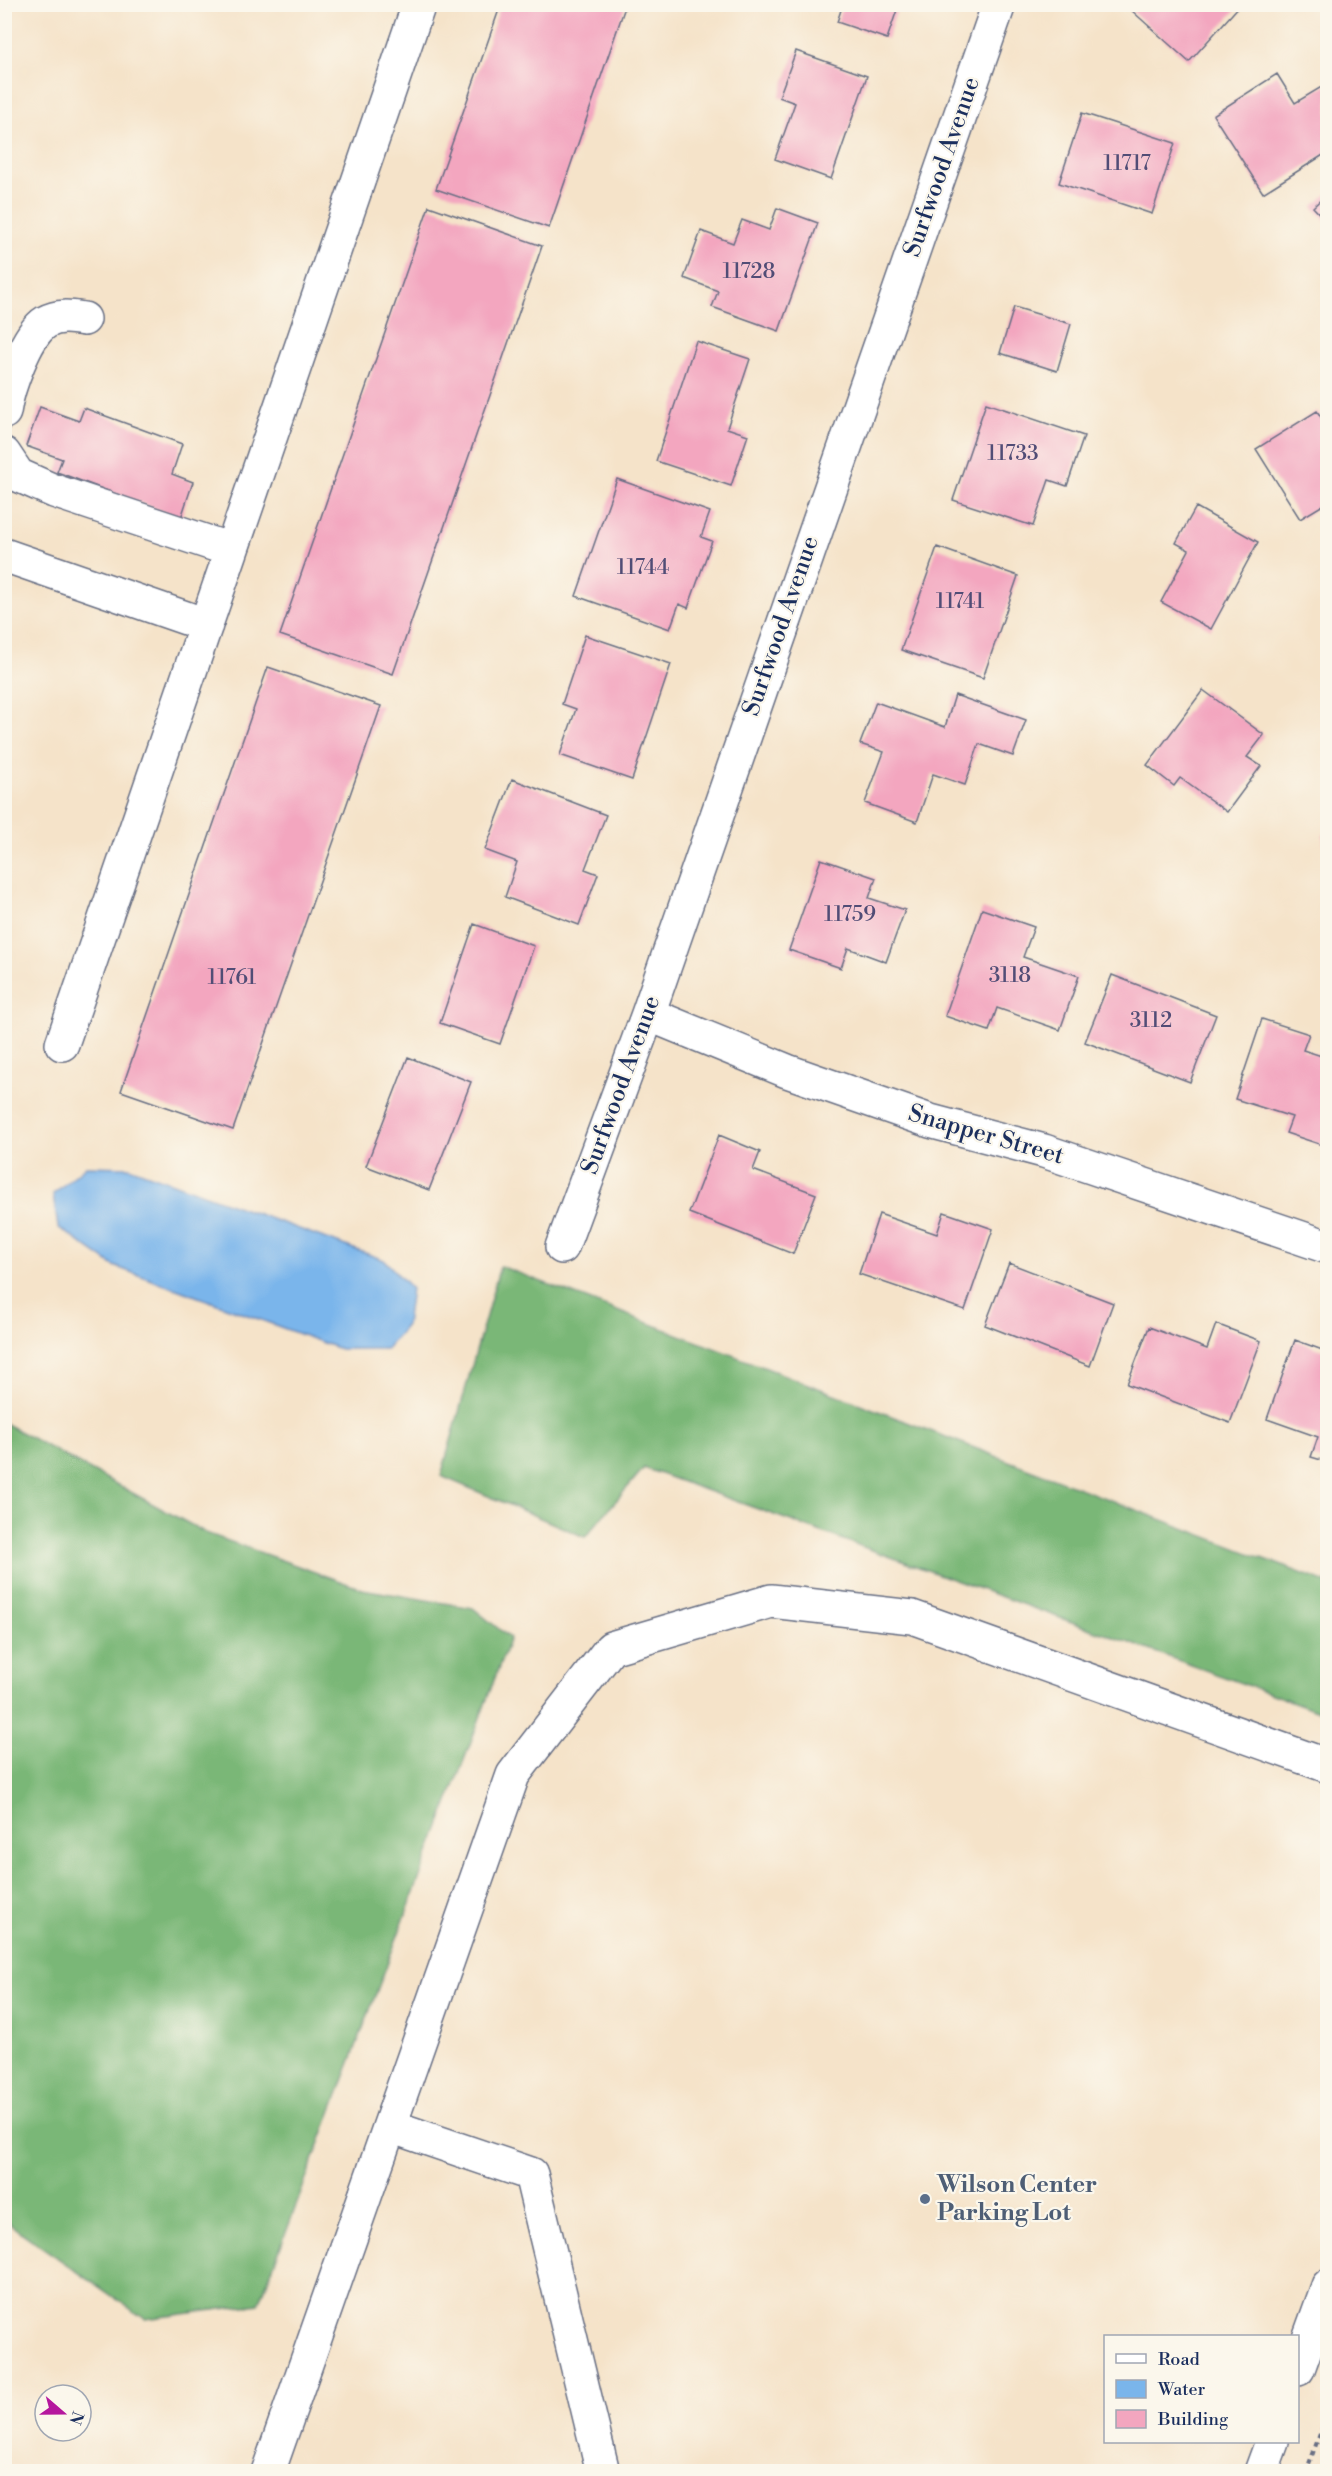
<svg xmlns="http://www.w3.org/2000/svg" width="1332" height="2476" viewBox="0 0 1332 2476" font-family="'Libre Bodoni',serif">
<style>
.forest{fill:#7ab777;stroke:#4a736a;stroke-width:1.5}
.water{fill:#7ab5eb;stroke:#4a72a4;stroke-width:1.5}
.building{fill:#f3a6bf}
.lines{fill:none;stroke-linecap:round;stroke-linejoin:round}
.minor-casing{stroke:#676e83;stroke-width:36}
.path{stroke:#676e83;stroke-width:4;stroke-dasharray:4.5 4.5;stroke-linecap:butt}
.minor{stroke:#fff;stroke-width:33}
.service-dot{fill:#5c6f8a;stroke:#fbf7ec;stroke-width:2}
.labels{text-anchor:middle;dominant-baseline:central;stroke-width:4.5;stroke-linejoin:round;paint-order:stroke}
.number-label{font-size:21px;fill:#514d76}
.street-label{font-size:24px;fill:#1b2f5e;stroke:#fbf7ec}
.service-label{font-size:24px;font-weight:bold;fill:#4e5e75;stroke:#fbf7ec;text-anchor:start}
</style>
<rect width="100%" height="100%" fill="#fbf7ec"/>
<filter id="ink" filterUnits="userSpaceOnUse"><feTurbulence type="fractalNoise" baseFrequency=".0167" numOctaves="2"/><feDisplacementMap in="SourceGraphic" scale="12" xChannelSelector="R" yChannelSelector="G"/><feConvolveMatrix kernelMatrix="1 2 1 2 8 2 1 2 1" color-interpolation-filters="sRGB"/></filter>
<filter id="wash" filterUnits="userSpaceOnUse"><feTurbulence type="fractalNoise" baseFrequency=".008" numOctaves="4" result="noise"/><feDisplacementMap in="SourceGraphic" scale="24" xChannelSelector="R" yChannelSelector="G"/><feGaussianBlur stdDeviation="1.35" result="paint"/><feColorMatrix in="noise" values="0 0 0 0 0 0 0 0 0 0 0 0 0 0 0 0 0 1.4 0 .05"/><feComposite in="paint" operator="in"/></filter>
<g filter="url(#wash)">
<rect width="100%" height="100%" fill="#f5e3c9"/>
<!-- forest -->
<path class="forest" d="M500,1266l827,317v131l-683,-246 -59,69 -144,-61z
M4,1423l202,110 156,56 111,19 37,30 -251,666 -114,15 -140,-98z"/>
<!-- water -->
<path class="water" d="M86,1166l43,1 255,93 27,28 -5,37 -19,24h-47l-226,-83 -56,-39 -5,-33z"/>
<g id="blocks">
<!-- building -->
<path class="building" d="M501,4h125l-77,224 -113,-39z
M843,4h56l-12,35 -50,-17z
M1135,4h106l-52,58 -58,-52z
M796,51l71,25 -36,103 -56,-20 20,-56 -16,-6z
M1277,74l18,29 33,-20v69l-65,41 -50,-78z
M1082,113l93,30 -23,71 -93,-31z
M1328,193v30l-15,-16z
M429,206l113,40 -149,428 -113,-39z
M777,208l41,15 -39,108 -67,-24 6,-16 -34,-13 17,-47 32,12 9,-23 27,10z
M1014,307l57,17 -14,47 -57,-18z
M696,341l54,18 -23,69 21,7 -17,51 -75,-25z
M986,403l98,33 -17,50 -18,-6 -16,46 -80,-26z
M40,407l39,14 5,-13 98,36 -10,30 21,8 -12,36 -124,-46 5,-13 -36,-13z
M1317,411l11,17v74l-28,17 -44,-70z
M617,479l93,33 -9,25 11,4 -24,67 -9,-4 -9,25 -94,-33z
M1196,507l62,35 -47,87 -50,-27 28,-52 -13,-7z
M937,547l81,29 -35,102 -82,-28z
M585,635l86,29 -39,116 -72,-25 16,-46 -14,-5z
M268,667l113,39 -148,424 -112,-39z
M1203,690l61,45 -17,22 14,9 -34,46 -47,-34 -6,8 -27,-21z
M955,695l71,25 -13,36 -34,-12 -14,41 -32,-11 -16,48 -52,-19 19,-51 -24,-8 16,-42 69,25z
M512,779l94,36 -21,54 13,5 -19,51 -74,-28 12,-35 -32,-12z
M1323,834h5v42h-2z
M821,859l55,19 -7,20 36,12 -19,52 -38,-14 -7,20 -52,-18z
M982,909l52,18 -11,30 56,19 -19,54 -63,-22 -8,23 -44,-15z
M474,924l60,22 -34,98 -60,-21z
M1112,975l104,40 -26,67 -105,-40z
M1262,1019l47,15 -6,16 25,8v89l-42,-14 6,-16 -57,-18z
M408,1057l63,25 -42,108 -63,-24z
M719,1135l41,17 -7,18 63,24 -23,60 -104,-41z
M944,1212l49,17 -28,81 -106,-36 20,-60 58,20z
M1009,1263l104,40 -23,63 -105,-41z
M1216,1324l45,17 -31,82 -103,-39 22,-57 58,22z
M1295,1340l33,12v110l-17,-5 7,-20 -51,-18z"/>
</g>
</g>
<g filter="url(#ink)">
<use href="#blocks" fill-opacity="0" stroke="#676e83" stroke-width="1.5"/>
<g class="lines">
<!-- minor casing -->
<g class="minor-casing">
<path id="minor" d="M4,412c3,-22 22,-78 42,-90 12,-7 25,-5 38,-3
M4,454l14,21 36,16 177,59
M4,555l202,70
M648,1014l139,57 143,50 114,30 284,96
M62,1044l357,-1040
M562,1247l86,-233 351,-1010
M390,2126l141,48 72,298
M1298,2369l30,-83
M268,2472l245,-697 98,-127 160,-47 141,16 416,149
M1261,2472l11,-30"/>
</g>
<!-- path -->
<path class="path" d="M1306,2472l22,-60"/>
<!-- minor -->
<use href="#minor" class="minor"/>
</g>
</g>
<!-- markers -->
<circle class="service-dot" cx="925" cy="2199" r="6"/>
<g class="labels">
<!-- number labels -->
<g class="number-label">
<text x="1127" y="164">11717</text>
<text x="749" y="272">11728</text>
<text x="1013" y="454">11733</text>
<text x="643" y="568">11744</text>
<text x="960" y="602">11741</text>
<text x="850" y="915">11759</text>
<text x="1010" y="976">3118</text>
<text x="232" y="978">11761</text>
<text x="1151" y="1021">3112</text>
</g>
<!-- street labels -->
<g class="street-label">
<text transform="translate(942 167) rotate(-71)">Surfwood Avenue</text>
<text transform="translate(781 626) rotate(-71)">Surfwood Avenue</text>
<text transform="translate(621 1085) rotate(-70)">Surfwood Avenue</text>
<text transform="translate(986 1135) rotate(16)">Snapper Street</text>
</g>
<!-- service labels -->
<g class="service-label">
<text x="937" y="2185">Wilson Center<tspan x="937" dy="28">Parking Lot</tspan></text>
</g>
</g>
<!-- margin -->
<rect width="1332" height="2476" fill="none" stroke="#fbf7ec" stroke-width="24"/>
<!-- legend -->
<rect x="1104" y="2335" width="195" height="108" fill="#fbf7ec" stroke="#a1a7b3" stroke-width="1.5"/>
<rect x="1116" y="2354" width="30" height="9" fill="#ffffff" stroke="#a1a7b3" stroke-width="1.5"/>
<text x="1158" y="2365" font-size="18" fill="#1b2f5e">Road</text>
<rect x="1116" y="2380" width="30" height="18" fill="#7ab5eb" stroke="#a1a7b3" stroke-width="1.5"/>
<text x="1158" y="2395" font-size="18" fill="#1b2f5e">Water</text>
<rect x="1116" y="2410" width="30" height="18" fill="#f3a6bf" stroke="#a1a7b3" stroke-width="1.5"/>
<text x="1158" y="2425" font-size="18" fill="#1b2f5e">Building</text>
<!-- north arrow -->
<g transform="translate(63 2413) rotate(110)"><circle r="28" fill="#fbf7ec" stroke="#a1a7b3" stroke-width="1.5"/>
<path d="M0-4.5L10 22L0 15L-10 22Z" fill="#b5179e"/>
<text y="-9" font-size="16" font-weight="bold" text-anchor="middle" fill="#1b2f5e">N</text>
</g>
</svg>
